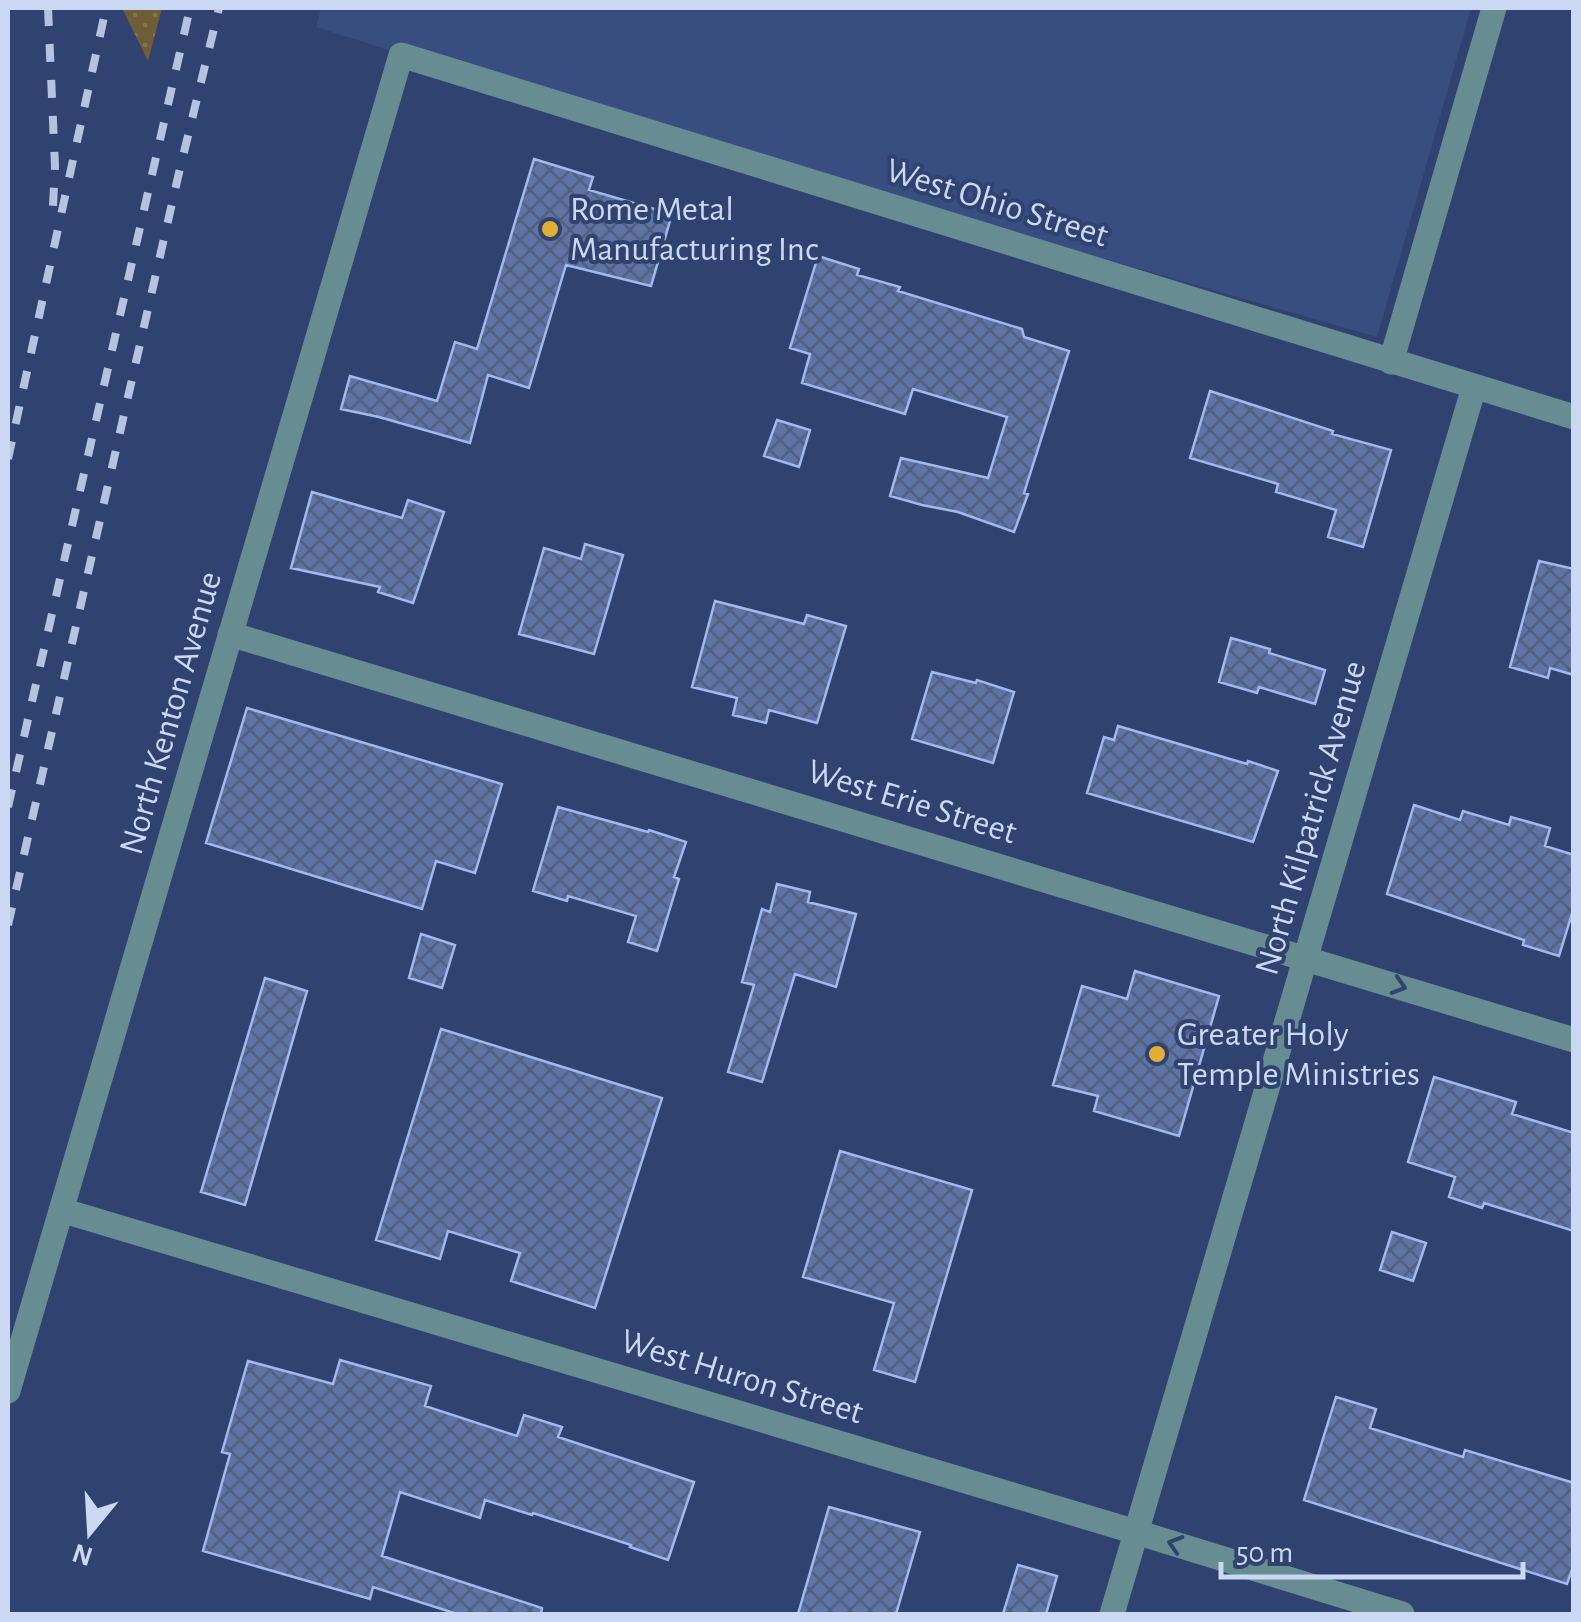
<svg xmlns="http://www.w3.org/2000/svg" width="1581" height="1622" viewBox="0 0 1581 1622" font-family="'Alegreya Sans',sans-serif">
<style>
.built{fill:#384e80}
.grass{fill:url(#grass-dots)}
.building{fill:url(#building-cross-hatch);stroke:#a1b9ee;stroke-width:2.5}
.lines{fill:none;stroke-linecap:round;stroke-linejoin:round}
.minor{stroke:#678d92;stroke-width:25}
.rail{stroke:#b5c3e1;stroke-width:8;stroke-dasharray:18 18;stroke-linecap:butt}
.oneway{stroke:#304370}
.poi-dot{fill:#e1af34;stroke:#304370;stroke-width:4}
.labels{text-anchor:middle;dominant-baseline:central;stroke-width:8;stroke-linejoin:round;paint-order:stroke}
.street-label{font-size:35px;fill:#cbd8f3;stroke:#304370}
.poi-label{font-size:35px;fill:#cbd8f3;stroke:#304370;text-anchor:start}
</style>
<defs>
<pattern id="grass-dots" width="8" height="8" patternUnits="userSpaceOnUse" patternTransform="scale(2.5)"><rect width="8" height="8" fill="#6e5d36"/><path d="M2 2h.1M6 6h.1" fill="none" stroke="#817454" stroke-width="1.8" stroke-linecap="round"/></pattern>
<pattern id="building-cross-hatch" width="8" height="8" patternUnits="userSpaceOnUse" patternTransform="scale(2.5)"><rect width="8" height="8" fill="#5f74a5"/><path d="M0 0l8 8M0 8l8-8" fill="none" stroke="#516080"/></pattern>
</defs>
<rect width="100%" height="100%" fill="#304370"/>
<!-- built -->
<path class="built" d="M321,8h1150l-94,329 -864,-248 -197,-62z"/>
<!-- grass -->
<path class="grass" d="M122,8h40l-14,53z"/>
<!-- building -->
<path class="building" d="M534,159l59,18 -4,13 83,24 -21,72 -85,-21 -37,123 -41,-13 -18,68 -91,-26 -38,-8 9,-33 87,25 18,-59 22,7z
M818,256l41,13 -2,6 43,12 -2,4 124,38 2,8 45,14 -45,142 4,1 -14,38 -56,-20 -36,-7 -32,-9 11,-38 87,20 19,-61 -94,-28 -8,25 -103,-31 8,-29 -20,-6z
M1210,391l123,40 -1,3 59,16 -28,97 -35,-10 8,-27 -60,-18 2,-8 -88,-26z
M777,420l33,10 -11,37 -35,-11z
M312,492l90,26 6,-18 36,12 -31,91 -35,-11 2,-5 -89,-19z
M585,544l38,11 -29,99 -75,-20 25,-86 37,11z
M1539,561l35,8v106l-24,-7 -2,10 -38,-11z
M715,601l89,23 3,-9 39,11 -29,97 -48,-13 -3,13 -33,-8 4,-17 -45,-11z
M1231,638l39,11 -1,4 56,17 -10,34 -56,-17 -2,6 -38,-11z
M932,672l44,11 1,-3 37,12 -21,71 -81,-24z
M247,708l255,76 -27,89 -39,-12 -14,48 -216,-66z
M1118,726l129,38 1,-3 30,10 -25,71 -166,-49 17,-56 10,3z
M1414,805l46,15 3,-9 46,14 2,-8 39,11 -5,18 29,9v52l-15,49 -36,-11 1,-5 -137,-46z
M558,807l90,25 1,-2 37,12 -12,35 5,2 -22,72 -29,-9 8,-26 -68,-20 -1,5 -34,-10z
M777,884l33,8 -2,10 48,12 -20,73 -41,-13 -33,108 -34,-10 26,-87 -12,-3 20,-73 8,3z
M421,934l34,11 -13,43 -33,-10z
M1135,971l84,25 -40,140 -85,-25 4,-15 -45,-11 29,-99 45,13z
M265,978l42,13 -62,214 -44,-13z
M441,1029l221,69 -67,210 -84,-27 9,-28 -72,-22 -8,28 -64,-19z
M1434,1077l82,25 -4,12 62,19v98l-90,-28 -2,5 -33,-11 6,-20 -47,-15z
M840,1151l132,39 -57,192 -41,-12 20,-67 -91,-26z
M1392,1232l34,11 -13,38 -33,-11z
M340,1360l91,26 -6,20 92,30 7,-21 38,12 -4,10 136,45 -26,78 -38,-13 1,-2 -98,-32 -1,2 -47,-15 -5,18 -80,-26 -18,64 160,52 -1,6h-84l-84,-27 -3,12 -167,-48 27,-97 -8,-2 26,-91 85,23z
M1336,1397l40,12 -6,19 93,29 2,-7 109,33v81l-7,20 -263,-84z
M829,1507l91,25 -24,82h-98z
M1018,1565l39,11 -11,38h-43z"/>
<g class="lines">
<!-- minor -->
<path class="minor" d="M1391,362l103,-354
M230,634l1344,406
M61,1210l1075,322 266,82
M8,1391l393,-1336 1173,362
M1112,1614l362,-1227"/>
<!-- rail -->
<path class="rail" d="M48,8l7,158 -2,40
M8,459l98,-451
M8,807l182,-799
M8,925l170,-748 41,-169"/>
</g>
<!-- one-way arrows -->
<defs><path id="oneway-chevron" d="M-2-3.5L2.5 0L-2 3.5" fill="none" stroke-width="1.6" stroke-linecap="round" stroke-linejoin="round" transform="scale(2.5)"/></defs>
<g class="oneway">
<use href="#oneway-chevron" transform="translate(1399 986) rotate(17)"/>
<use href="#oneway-chevron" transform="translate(1175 1544) rotate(-163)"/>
</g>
<!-- markers -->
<g class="poi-dot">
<circle cx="550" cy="229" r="10"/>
<circle cx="1157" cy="1054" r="10"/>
</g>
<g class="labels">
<!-- street labels -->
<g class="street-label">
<text transform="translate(997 203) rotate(17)">West Ohio Street</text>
<text transform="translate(171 713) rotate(-74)">North Kenton Avenue</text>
<text transform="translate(912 802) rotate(17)">West Erie Street</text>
<text transform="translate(1311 818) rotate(-74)">North Kilpatrick Avenue</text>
<text transform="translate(742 1377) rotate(17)">West Huron Street</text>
</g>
<!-- poi labels -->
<g class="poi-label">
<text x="570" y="209">Rome Metal<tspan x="570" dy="40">Manufacturing Inc</tspan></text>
<text x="1177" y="1034">Greater Holy<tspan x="1177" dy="40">Temple Ministries</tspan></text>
</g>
</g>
<!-- border -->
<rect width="1581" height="1622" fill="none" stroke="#cbd8f3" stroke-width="20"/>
<!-- north arrow -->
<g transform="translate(90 1532) rotate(198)" stroke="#304370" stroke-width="8" paint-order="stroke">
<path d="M0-8L18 38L0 25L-18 38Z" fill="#cbd8f3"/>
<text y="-15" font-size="28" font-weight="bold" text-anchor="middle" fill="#cbd8f3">N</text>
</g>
<!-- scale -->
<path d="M1221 1562v15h302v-15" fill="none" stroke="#cbd8f3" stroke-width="5"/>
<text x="1236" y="1562" font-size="30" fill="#cbd8f3" stroke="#304370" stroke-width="8" paint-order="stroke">50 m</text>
</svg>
